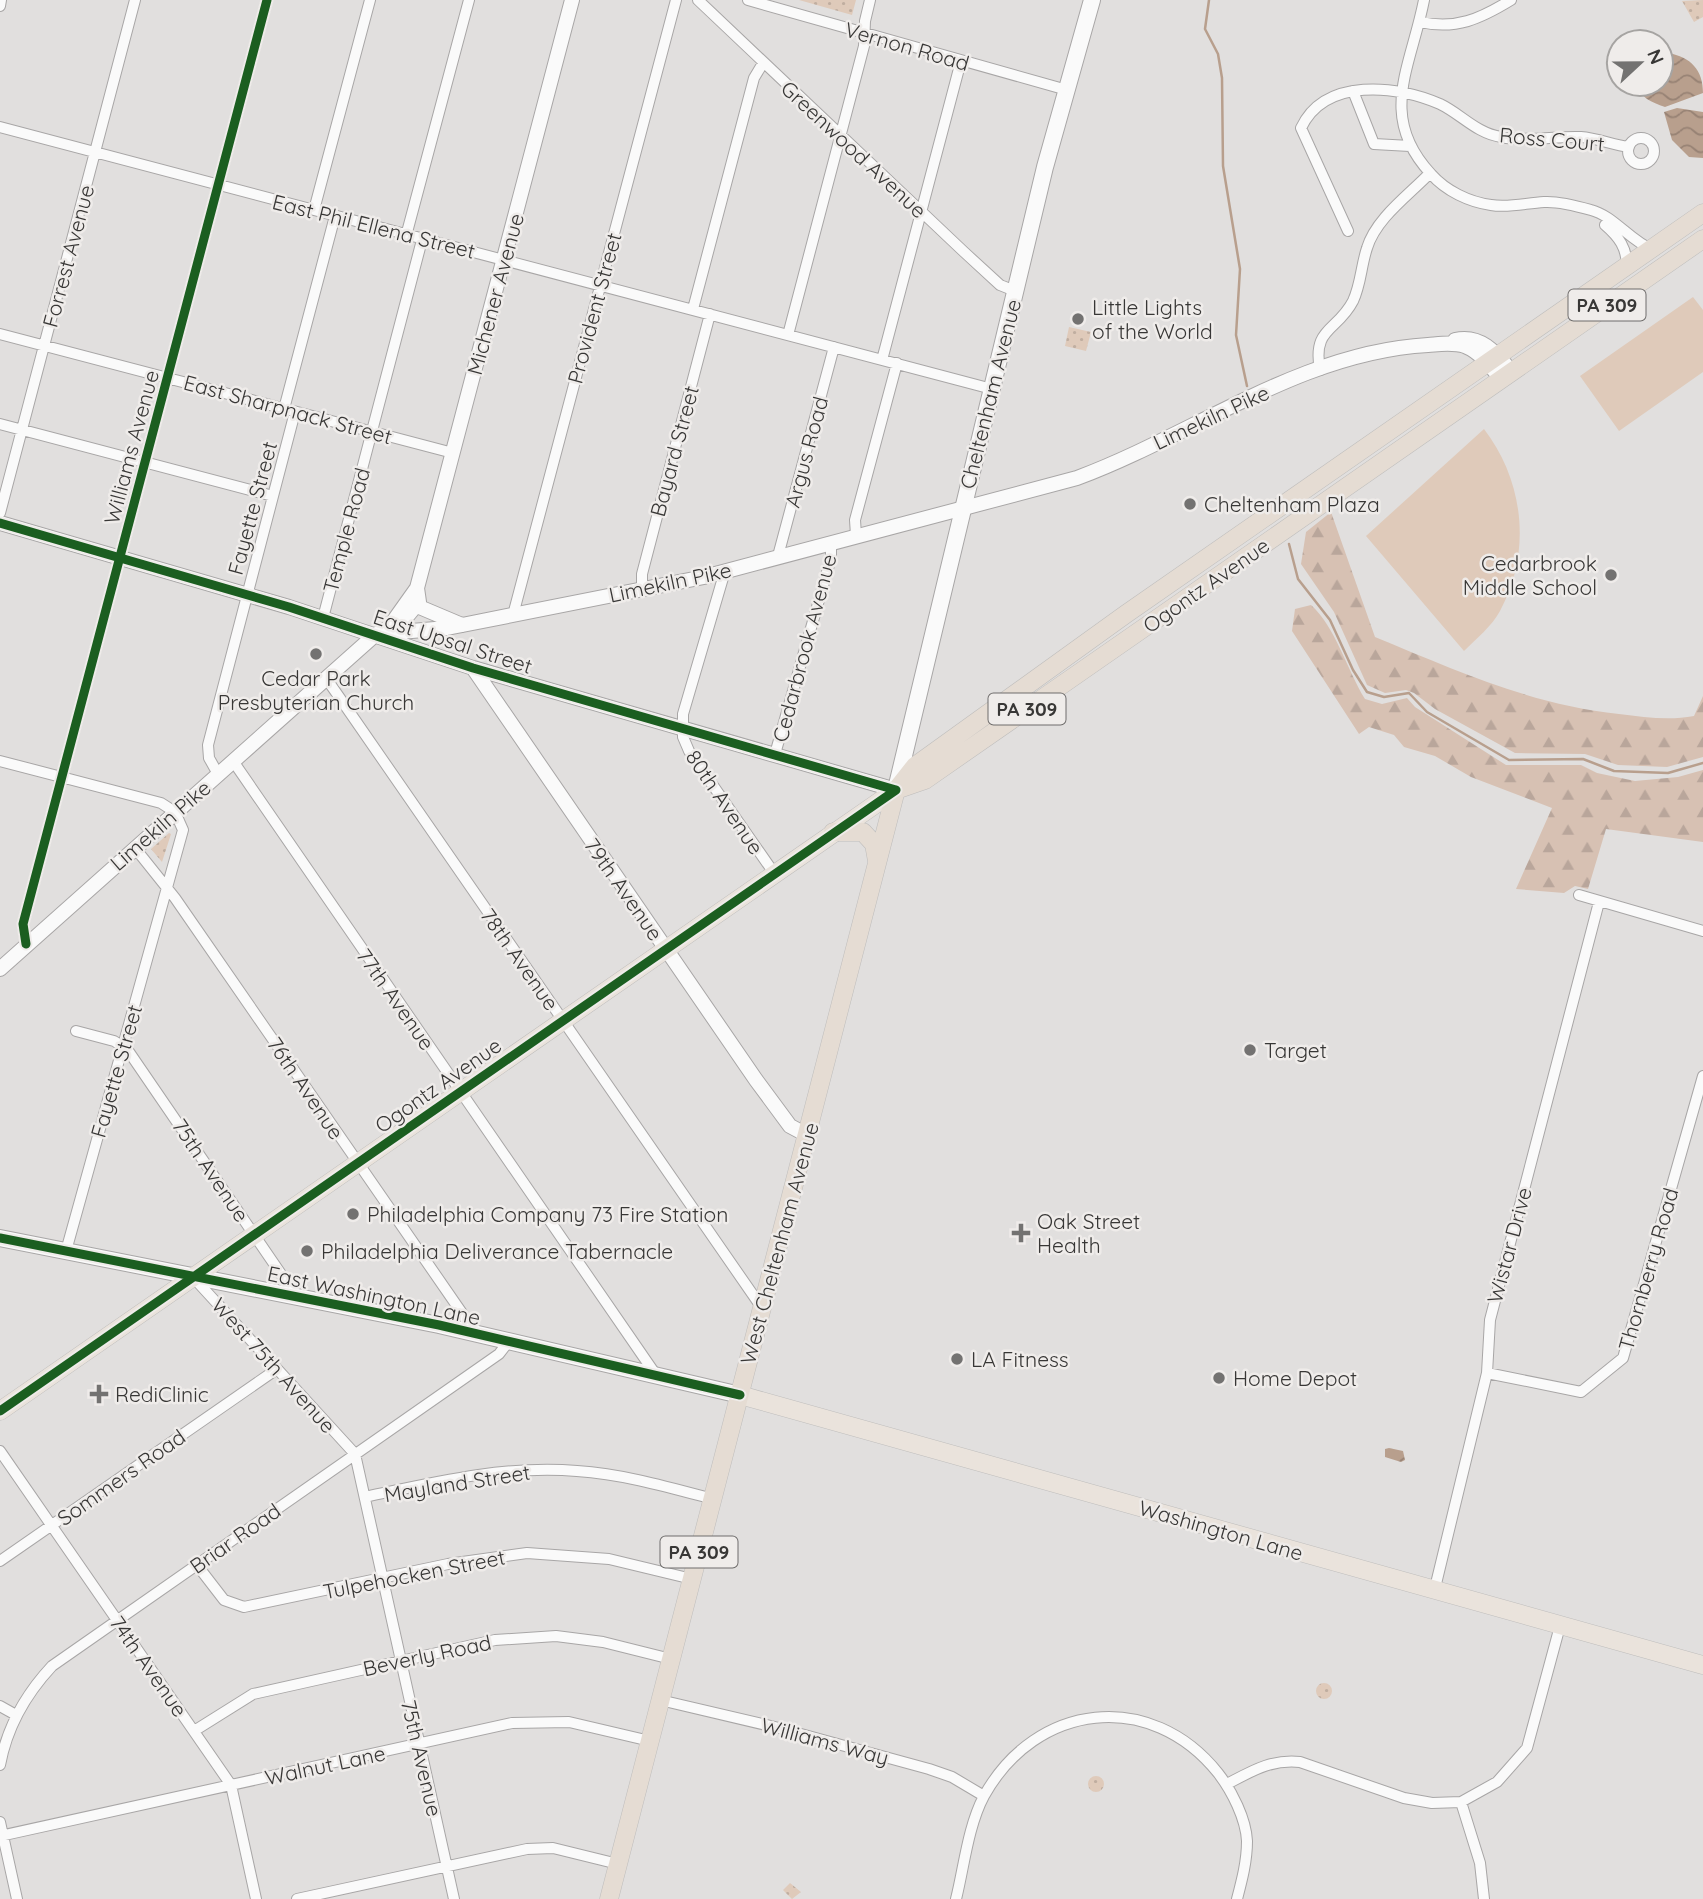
<svg xmlns="http://www.w3.org/2000/svg" width="1703" height="1899" viewBox="0 0 1703 1899" font-family="Quicksand,sans-serif">
<style>
.grass{fill:url(#grass-dots)}
.forest{fill:url(#forest-firs)}
.pitch{fill:#dfcaba}
.water{fill:url(#water-waves)}
.lines{fill:none;stroke-linecap:round;stroke-linejoin:round}
.stream{stroke:#b89f8d;stroke-width:2.5}
.minor-casing{stroke:#a8a6a6;stroke-width:12}
.tertiary-casing{stroke:#a8a6a6;stroke-width:16}
.secondary-casing{stroke:#a8a6a6;stroke-width:18}
.primary-casing{stroke:#bebdbc;stroke-width:19}
.trunk-casing{stroke:#bebdbc;stroke-width:19}
.minor{stroke:#fafafa;stroke-width:10}
.tertiary{stroke:#fafafa;stroke-width:14}
.secondary{stroke:#fafafa;stroke-width:16}
.primary{stroke:#eae3dc;stroke-width:18}
.trunk{stroke:#e5dcd3;stroke-width:18}
.cycleway-casing{stroke:#efecea;stroke-width:13}
.cycleway{stroke:#1b5e20;stroke-width:9}
.poi-dot{fill:#737271;stroke:#efecea;stroke-width:2.5}
.labels{text-anchor:middle;dominant-baseline:central;stroke-width:5;stroke-linejoin:round;paint-order:stroke}
.shield{fill:#efecea;stroke:#6f6d6c;stroke-width:2}
.shield-label{font-size:19px;font-weight:bold;fill:#383736}
.street-label{font-size:21px;fill:#383736;stroke:#efecea}
.poi-label{font-size:21px;fill:#383736;stroke:#efecea;text-anchor:start}
</style>
<defs>
<pattern id="grass-dots" width="8" height="8" patternUnits="userSpaceOnUse" patternTransform="scale(1.75)"><rect width="8" height="8" fill="#dfcaba"/><path d="M2 2h.1M6 6h.1" fill="none" stroke="#c0aea0" stroke-width="1.8" stroke-linecap="round"/></pattern>
<pattern id="forest-firs" width="22" height="20" patternUnits="userSpaceOnUse" patternTransform="scale(1.75)"><rect width="22" height="20" fill="#d7c1b3"/><path d="M5 1l3.5 6h-7zM16 11l3.5 6h-7z" fill="#b9a69b"/></pattern>
<pattern id="water-waves" width="16" height="10" patternUnits="userSpaceOnUse" patternTransform="scale(1.75)"><rect width="16" height="10" fill="#b89f8d"/><path d="M0 5q4-4 8 0t8 0" fill="none" stroke="#978274"/></pattern>
</defs>
<rect width="100%" height="100%" fill="#e1dfde"/>
<!-- grass -->
<path class="grass" d="M799,0h57l-4,15z
M1703,0v17l-9,5 -12,-21z
M1069,327l22,5 -5,19 -21,-5z
M169,833l2,1 -9,28 -11,-13z
M1316 1691a8 8 0 1 1 16 0a8 8 0 1 1-16 0Z
M1088 1784a8 8 0 1 1 16 0a8 8 0 1 1-16 0Z
M790,1883l11,9 -9,7 -9,-9z"/>
<!-- forest -->
<path class="forest" d="M1331,512l44,125c80,33 157,68 244,77 26,3 49,7 75,2l9,-20v61l-36,10 -49,-2 -33,-11 -70,-1 -80,-44 -21,-16 -8,-3 -21,3 -18,-8 -33,-73 -33,-48 5,-32z
M1311,605c24,21 36,65 54,94l17,5 25,-6 8,9 91,58h75l16,8 38,8 43,-4 25,-7v72l-97,-13 -18,60 -13,-3 -11,7 -48,-4 36,-81 -81,-31 -36,-21 -31,-9 -10,-12 -25,-8 -10,7 -67,-103 3,-22z"/>
<!-- pitch -->
<path class="pitch" d="M1693,297l10,13v62l-84,59 -39,-55z
M1484,429c40,52 48,123 16,182 -8,15 -24,28 -36,40l-98,-115z"/>
<!-- water -->
<path class="water" d="M1668,53c23,4 35,17 35,40l-38,14c-14,-5 -24,-9 -30,-23h26v-28z
M1677,108l26,4v46l-14,-1 -17,-17 -8,-28z
M1389,1448l14,3 2,9 -4,2 -16,-5v-8z"/>
<g class="lines">
<!-- stream -->
<path class="stream" d="M1209,0l-4,29 13,25 4,24 1,88 17,103 -4,66 11,51
M1289,544l9,35 32,41 23,50 14,22 17,5 25,-4 18,19 82,48 74,-1 31,12 54,2 35,-10"/>
<!-- minor casing -->
<g class="minor-casing">
<path id="minor" d="M698,0l265,251 37,34 15,6
M748,0l319,90
M1424,0c-13,67 -47,116 7,174 15,17 38,28 60,31 18,3 35,-2 53,-3 15,-1 33,4 47,8 23,6 39,31 62,40
M0,6l1,-6
M1420,22c36,8 60,-3 91,-22
M1353,91l21,53 36,2
M0,127l992,262
M1628 151a13 13 0 1 1 26 0a13 13 0 1 1-26 0Z
M314,210l56,-210
M1605,225c14,12 22,23 22,42
M1348,231l-47,-103c24,-51 96,-43 139,-24 21,10 36,29 61,33 26,5 53,-1 80,0 16,1 32,8 48,10
M406,236l63,-236
M693,309l61,-231 9,-15
M0,334l453,119
M788,335l76,-289 1,-25 5,-21
M882,360l79,-299
M1320,370c-8,-43 17,-38 33,-69 8,-17 8,-35 14,-53 9,-30 42,-53 63,-75
M284,409l51,-193
M0,424l273,72
M0,513l135,-513
M856,535l-1,-15 42,-157
M778,556l56,-209
M725,571l-42,143v23l6,14 85,122
M642,588v-14l68,-260
M513,615l163,-615
M323,618l99,-378
M326,678l436,630
M775,754l56,-196v-16
M0,761l161,42 14,9 8,18 -117,421
M233,761l423,614
M218,774l-9,-16 -1,-13 87,-333
M135,848l40,50 289,418 7,16
M1579,895l124,36
M26,944l-3,-20 244,-924
M76,1031l38,10 13,8 169,247
M193,1277l162,177 99,445
M1487,1373l94,19 42,-34 80,-282
M0,1451l231,334 25,114
M365,1497c70,-15 140,-32 212,-26 46,3 91,16 136,28
M0,1561l277,-192
M197,1565l27,35 20,7 204,-43 79,-11 82,6 83,20
M1434,1592l53,-219 3,-53 109,-418
M660,1700l119,28 150,41 23,8 32,19
M0,1706l16,9
M194,1731l59,-37 242,-54 61,-4 47,6 68,17
M0,1765c7,-38 26,-71 52,-99l447,-312 10,-13
M1227,1784c25,-13 44,-25 73,-22l104,36 28,5 29,-1 36,-20 30,-34 33,-122
M1461,1802l19,61 4,36
M0,1822l17,77
M0,1836l512,-113 57,-1 81,19
M297,1899l230,-50 26,-1 65,16
M956,1899c8,-32 12,-73 28,-103 52,-94 167,-107 234,-23 14,18 28,46 29,68 0,20 -5,39 -10,58"/>
</g>
<!-- tertiary casing -->
<g class="tertiary-casing">
<path id="tertiary" d="M1455,340c26,-6 41,13 56,31
M0,523l289,84 184,61 423,122
M417,606l45,19
M390,626l27,-38
M382,631l22,-11 15,-18 -2,-14 155,-588
M473,668l283,412 34,46 17,9
M0,969l376,-335 71,-6 257,-51 373,-99c116,-43 224,-126 351,-133 13,-1 25,-3 37,1 15,6 26,20 35,32"/>
</g>
<!-- secondary casing -->
<g class="secondary-casing">
<path id="secondary" d="M896,789l149,-622 47,-167
M0,1238l439,87 301,70"/>
</g>
<!-- primary casing -->
<g class="primary-casing">
<path id="primary" d="M740,1395l963,270
M0,1411l896,-621"/>
</g>
<!-- trunk casing -->
<g class="trunk-casing">
<path id="trunk" d="M896,790l29,-10 778,-541
M833,832h30l11,12 3,17
M609,1899l287,-1109 19,-24 211,-152 577,-401"/>
</g>
<!-- minor -->
<use href="#minor" class="minor"/>
<!-- tertiary -->
<use href="#tertiary" class="tertiary"/>
<!-- secondary -->
<use href="#secondary" class="secondary"/>
<!-- primary -->
<use href="#primary" class="primary"/>
<!-- trunk -->
<use href="#trunk" class="trunk"/>
<!-- cycleway casing -->
<g class="cycleway-casing">
<path id="cycleway" d="M0,523l289,84 184,61 423,122
M26,944l-3,-20 244,-924
M0,1238l439,87 301,70
M0,1411l896,-621"/>
</g>
<!-- cycleway -->
<use href="#cycleway" class="cycleway"/>
</g>
<!-- markers -->
<g class="poi-dot">
<circle cx="1078" cy="319" r="7"/>
<circle cx="1190" cy="504" r="7"/>
<circle cx="1611" cy="575" r="7"/>
<circle cx="316" cy="654" r="7"/>
<circle cx="1250" cy="1050" r="7"/>
<circle cx="353" cy="1214" r="7"/>
<path d="M1017.5 1222.5h7v7h7v7h-7v7h-7v-7h-7v-7h7z"/>
<circle cx="307" cy="1251" r="7"/>
<circle cx="957" cy="1359" r="7"/>
<circle cx="1219" cy="1378" r="7"/>
<path d="M95.5 1383.5h7v7h7v7h-7v7h-7v-7h-7v-7h7z"/>
</g>
<g class="labels">
<!-- shield labels -->
<g class="shield">
<rect x="1568.5" y="289.5" width="77" height="31" rx="5"/>
<rect x="988.5" y="693.5" width="77" height="31" rx="5"/>
<rect x="660.5" y="1536.5" width="77" height="31" rx="5"/>
</g>
<g class="shield-label">
<text x="1607" y="305">PA 309</text>
<text x="1027" y="709">PA 309</text>
<text x="699" y="1552">PA 309</text>
</g>
<!-- street labels -->
<g class="street-label">
<text transform="translate(907 46) rotate(16)">Vernon Road</text>
<text transform="translate(1552 139) rotate(5)">Ross Court</text>
<text transform="translate(854 149) rotate(43)">Greenwood Avenue</text>
<text transform="translate(374 226) rotate(14)">East Phil Ellena Street</text>
<text transform="translate(68 256) rotate(-75)">Forrest Avenue</text>
<text transform="translate(495 294) rotate(-75)">Michener Avenue</text>
<text transform="translate(594 308) rotate(-75)">Provident Street</text>
<text transform="translate(990 394) rotate(-76)">Cheltenham Avenue</text>
<text transform="translate(288 409) rotate(15)">East Sharpnack Street</text>
<text transform="translate(1211 417) rotate(-25)">Limekiln Pike</text>
<text transform="translate(131 447) rotate(-75)">Williams Avenue</text>
<text transform="translate(674 451) rotate(-75)">Bayard Street</text>
<text transform="translate(806 452) rotate(-75)">Argus Road</text>
<text transform="translate(252 508) rotate(-75)">Fayette Street</text>
<text transform="translate(346 530) rotate(-75)">Temple Road</text>
<text transform="translate(670 582) rotate(-12)">Limekiln Pike</text>
<text transform="translate(1206 585) rotate(-35)">Ogontz Avenue</text>
<text transform="translate(453 641) rotate(18)">East Upsal Street</text>
<text transform="translate(804 648) rotate(-75)">Cedarbrook Avenue</text>
<text transform="translate(725 802) rotate(56)">80th Avenue</text>
<text transform="translate(160 825) rotate(-41)">Limekiln Pike</text>
<text transform="translate(624 889) rotate(55)">79th Avenue</text>
<text transform="translate(520 959) rotate(55)">78th Avenue</text>
<text transform="translate(396 999) rotate(55)">77th Avenue</text>
<text transform="translate(116 1071) rotate(-74)">Fayette Street</text>
<text transform="translate(438 1085) rotate(-35)">Ogontz Avenue</text>
<text transform="translate(306 1088) rotate(56)">76th Avenue</text>
<text transform="translate(211 1170) rotate(56)">75th Avenue</text>
<text transform="translate(779 1243) rotate(-75)">West Cheltenham Avenue</text>
<text transform="translate(1509 1245) rotate(-75)">Wistar Drive</text>
<text transform="translate(1648 1269) rotate(-74)">Thornberry Road</text>
<text transform="translate(374 1295) rotate(12)">East Washington Lane</text>
<text transform="translate(274 1365) rotate(48)">West 75th Avenue</text>
<text transform="translate(121 1477) rotate(-35)">Sommers Road</text>
<text transform="translate(457 1483) rotate(-9)">Mayland Street</text>
<text transform="translate(1221 1530) rotate(16)">Washington Lane</text>
<text transform="translate(235 1538) rotate(-35)">Briar Road</text>
<text transform="translate(414 1574) rotate(-11)">Tulpehocken Street</text>
<text transform="translate(427 1655) rotate(-12)">Beverly Road</text>
<text transform="translate(149 1666) rotate(55)">74th Avenue</text>
<text transform="translate(825 1741) rotate(15)">Williams Way</text>
<text transform="translate(422 1758) rotate(77)">75th Avenue</text>
<text transform="translate(325 1765) rotate(-12)">Walnut Lane</text>
</g>
<!-- poi labels -->
<g class="poi-label">
<text x="1092" y="307">Little Lights<tspan x="1092" dy="24">of the World</tspan></text>
<text x="1204" y="504">Cheltenham Plaza</text>
<text x="1597" y="563" text-anchor="end">Cedarbrook<tspan x="1597" dy="24">Middle School</tspan></text>
<text x="316" y="678" text-anchor="middle">Cedar Park<tspan x="316" dy="24">Presbyterian Church</tspan></text>
<text x="1264" y="1050">Target</text>
<text x="367" y="1214">Philadelphia Company 73 Fire Station</text>
<text x="1037" y="1221">Oak Street<tspan x="1037" dy="24">Health</tspan></text>
<text x="321" y="1251">Philadelphia Deliverance Tabernacle</text>
<text x="971" y="1359">LA Fitness</text>
<text x="1233" y="1378">Home Depot</text>
<text x="115" y="1394">RediClinic</text>
</g>
</g>
<!-- north arrow -->
<g transform="translate(1640 63) rotate(68)"><circle r="33" fill="#efecea" stroke="#a6a4a2" stroke-width="2"/>
<path d="M0-5L12 26L0 18L-12 26Z" fill="#737271"/>
<text y="-10" font-size="19" font-weight="bold" text-anchor="middle" fill="#383736">N</text>
</g>
</svg>
